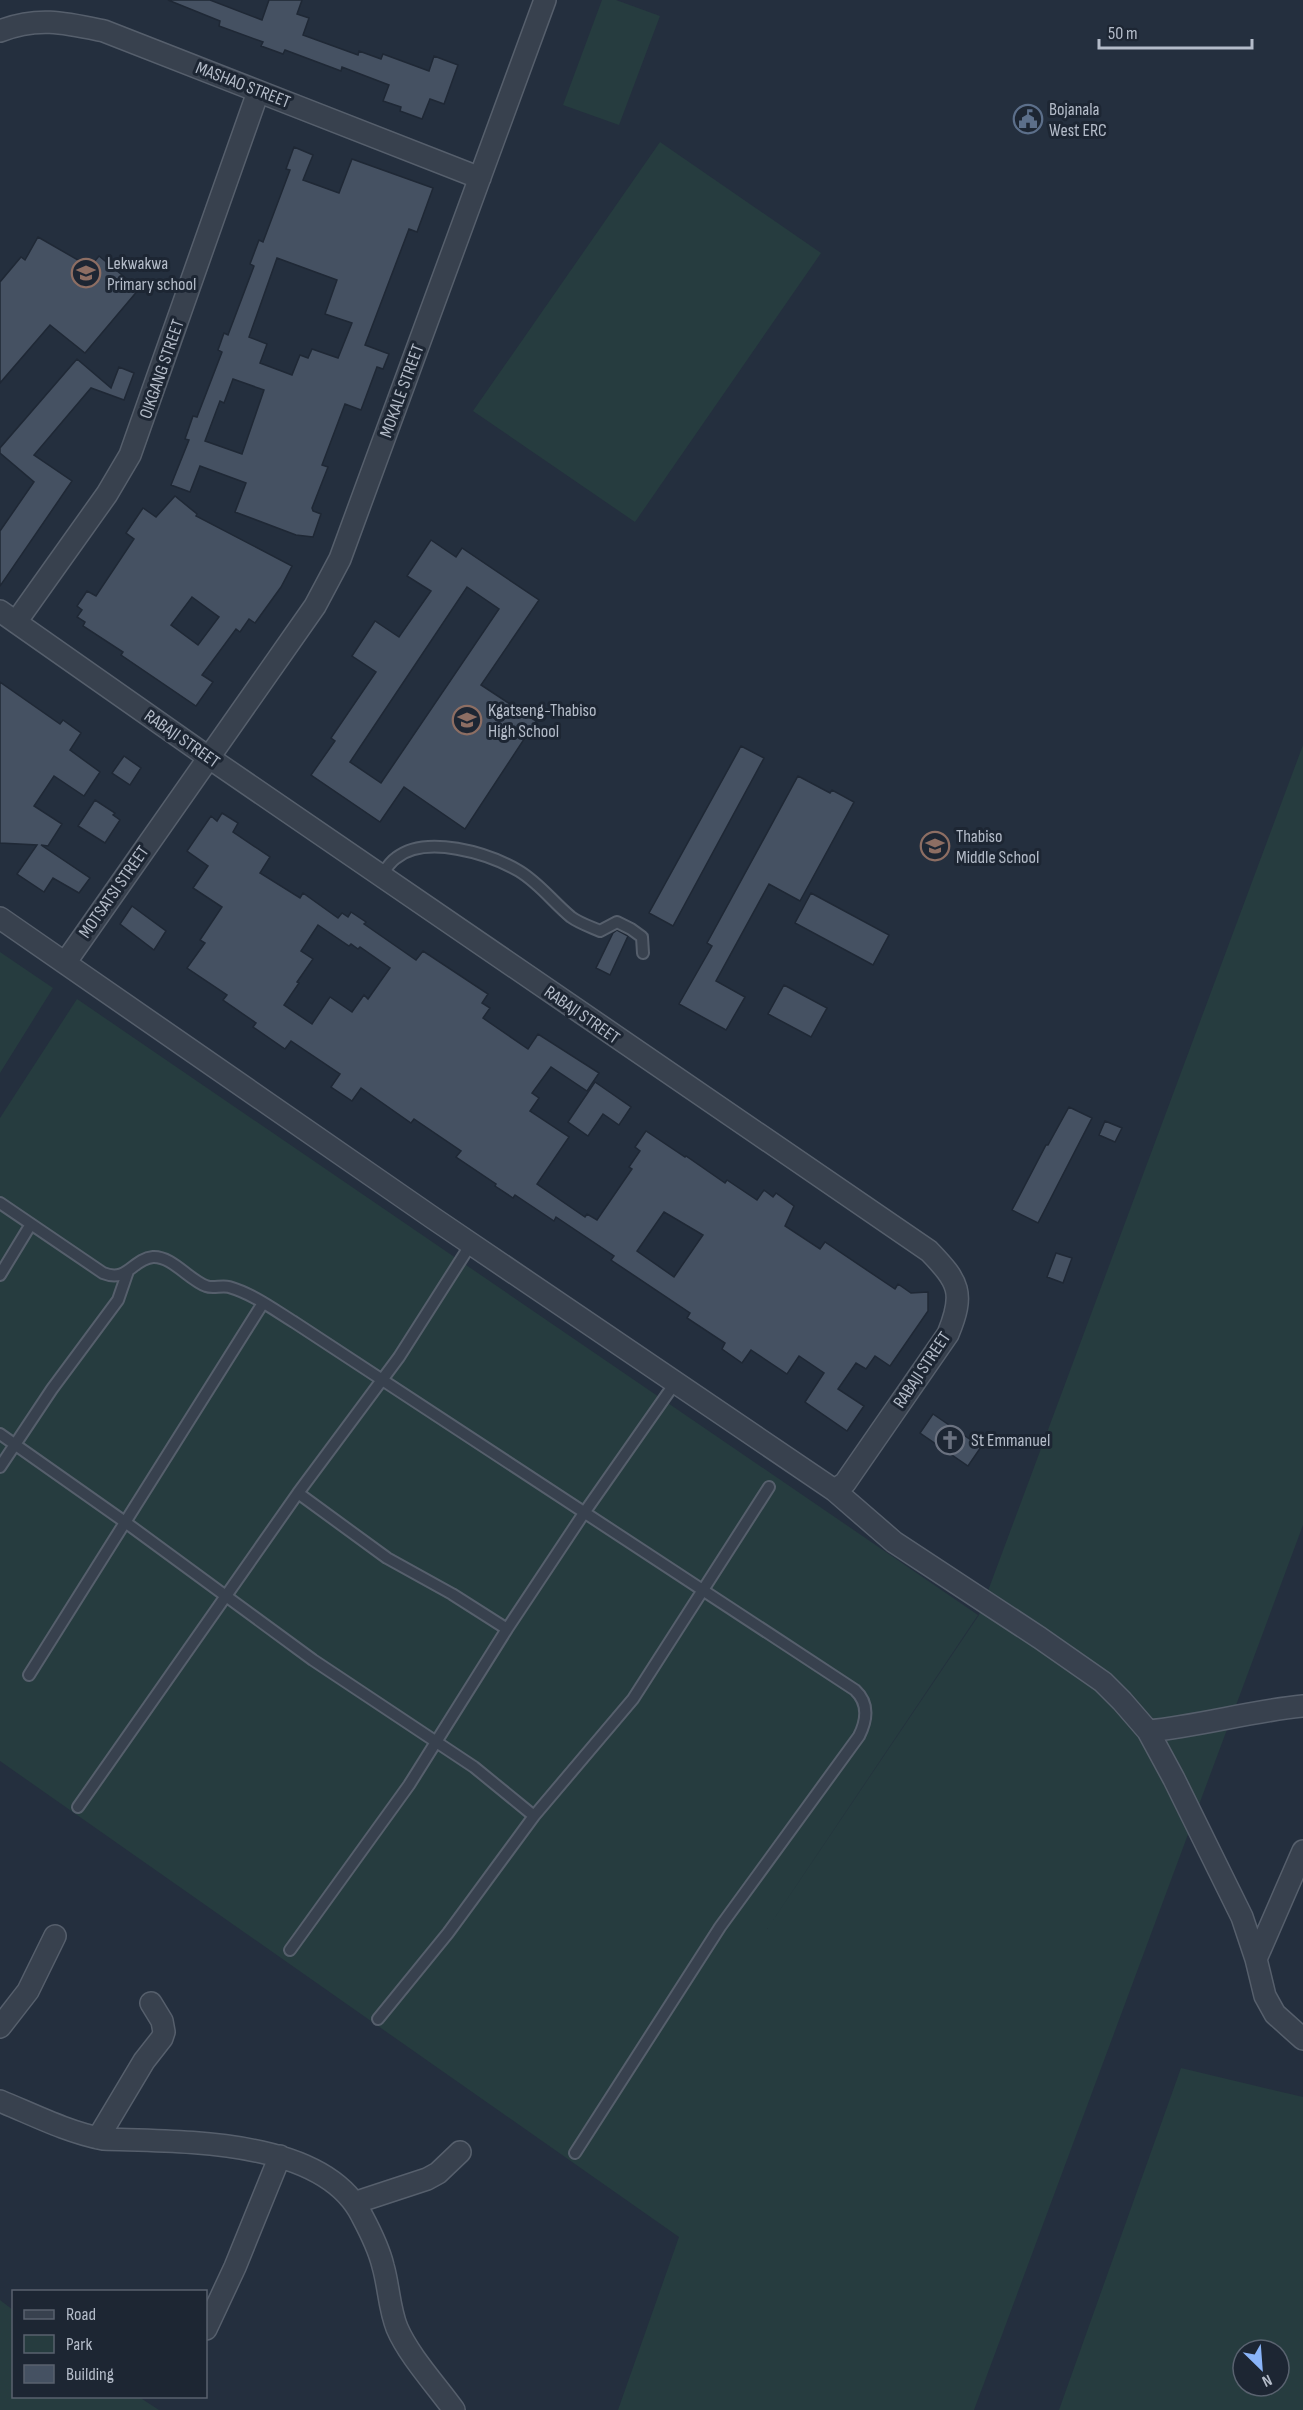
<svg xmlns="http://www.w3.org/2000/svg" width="1303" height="2410" viewBox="0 0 1303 2410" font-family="'Sofia Sans Condensed',sans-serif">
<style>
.green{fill:#263c3f;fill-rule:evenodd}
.building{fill:#455162;stroke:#1f2835;stroke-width:1.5;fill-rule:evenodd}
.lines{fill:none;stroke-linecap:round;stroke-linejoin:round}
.lane-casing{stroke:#565f6c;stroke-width:14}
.street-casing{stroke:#565f6c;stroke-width:24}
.lane{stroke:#38414e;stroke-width:10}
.street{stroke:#38414e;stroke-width:21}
.labels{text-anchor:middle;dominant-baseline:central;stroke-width:6;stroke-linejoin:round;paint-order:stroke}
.street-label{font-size:18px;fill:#b4bcc9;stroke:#1d2633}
.poi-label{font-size:18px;fill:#b4bcc9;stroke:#1d2633;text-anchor:start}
</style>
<rect width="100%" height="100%" fill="#242f3e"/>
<!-- green -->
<path class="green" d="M602,0h14l44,16 -41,109 -56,-20z
M660,142l161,111 -186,269 -162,-111z
M1303,745v780l-329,885h-356l61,-173 -679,-476v-643l77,-119 901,616 -211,314 212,-314z
M0,952l53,36 -53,85z
M1181,2068l122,29v313h-244zM1243,2350h36v36h-36z
M0,2300l13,10 1,86 125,1 20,13h-159z"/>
<!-- building -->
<path class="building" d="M168,0h42l52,20 7,-20h33l-5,14 12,4 -6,17 55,20 1,-4 22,8 2,-5 46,17 5,-15 24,9 -14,39 -14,-5 -8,20 -22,-8 1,-4 -18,-6 6,-16 -47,-18 -1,4 -56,-21 -2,4 -22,-8 2,-4 -44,-16 1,-5z
M294,147l19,8 -10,25 36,13 13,-34 81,29 -16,44 -8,-3 -44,116 24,9 -6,15 -6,-2 -16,43 -16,-6 -23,61 6,2 -16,41 1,3 8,3 -8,23 -17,-2 -61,-23 11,-29 -46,-17 -10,26 -19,-7 18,-45 -4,-1 8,-23 4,1 25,-65 -4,-2 6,-17 4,2 26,-69 -4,-2 9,-24 4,2 27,-72 -4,-1zM277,258l60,22 -12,34 27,9 -14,35 -26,-9 -4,9 -8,-3 -8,20 -32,-12 7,-19 -18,-7zM233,379l31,11 -22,64 -37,-13 15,-40 4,2z
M38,237l52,30 9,-11 40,33 -54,64 -35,-28 -50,58v-101l21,-25 4,3z
M77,359l34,29 8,-21 15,6 -10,27 -33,-12 -57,67 38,26 -72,105v-55l34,-49 -34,-29v-5z
M175,496l22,18 -1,2 96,50 -11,21 -26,36 -6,-4 -9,13 -4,-3 -34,46 11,7 -17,24 -75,-51 2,-3 -40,-26 2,-4 -8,-5 5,-7 -5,-4 10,-15 9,5 38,-57 -8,-6 17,-25 13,9zM192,597l27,20 -21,28 -27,-20z
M431,540l25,17 6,-9 77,52 -58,85 55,36 -71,108 -61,-42 -24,35 -69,-47 24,-34 -4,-3 45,-66 -24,-16 23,-35 24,16 32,-46 -24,-15zM467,587l32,22 -118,174 -31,-21z
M0,682l60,42 3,-4 18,13 -11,17 30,22 -16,24 -30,-20 -20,30 28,18 -14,22 -7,-1 49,33 -11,15 -26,-15 -9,14 -27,-18 20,-29 -37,-2z
M741,746l23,12 -91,168 -24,-13z
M124,756l17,12 -11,17 -18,-12z
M798,776l32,17 2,-3 22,12 -54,99 -31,-17 -53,97 29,16 -19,33 -47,-26 33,-58 -5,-3z
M95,800l20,13 -2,2 7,5 -15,23 -27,-17z
M222,813l16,10 -5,9 37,25 -10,16 40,25 3,-5 35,25 4,-5 6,4 3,-5 15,10 -2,2 52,36 7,-9 65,43 -6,9 8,5 -7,10 45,31 10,-15 61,39 -12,18 -36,-24 -19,26 7,5 -9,13 39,26 -32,47 48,33 2,-3 10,6 35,-51 -3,-2 11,-16 -5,-4 11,-16 39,26 1,-1 39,27 2,-3 30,20 7,-10 9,7 3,-4 18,13 -9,20 35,23 5,-7 70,47 3,-5 13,9 17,-1v19l-38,55 -15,-10 -9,13 -10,-6 -18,26 26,17 -17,25 -42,-29 19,-29 -25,-17 -12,18 -36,-24 -9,13 -20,-14 3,-6 -38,-25 3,-5 -79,-53 3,-4 -58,-39 -2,4 -39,-26 -2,3 -18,-12 1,-2 -40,-27 5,-6 -47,-32 -3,4 -50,-35 -9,13 -21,-14 9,-13 -49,-33 -6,8 -32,-22 3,-4 -33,-23 4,-5 -40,-27 18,-25 -5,-3 22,-33 -29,-19 15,-22 -21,-15 24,-35 6,5zM318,925l31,21 2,-2 7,5 2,-2 30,21 -22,31 -4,-4 -12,17 -22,-15 -18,27 -28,-19 15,-22 -2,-1 16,-23 -12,-8zM664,1212l39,23 -29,42 -37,-26z
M811,893l78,42 -16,30 -78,-42z
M132,906l34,25 -12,19 -34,-26z
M617,930l11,6 -18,39 -14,-7 17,-35z
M784,985l43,23 -16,29 -43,-23z
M595,1082l36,25 -12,18 -16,-11 -15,22 -20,-14z
M1069,1107l23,11 -54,105 -26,-13 34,-65h2z
M1105,1121l17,7 -7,14 -16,-7z
M1056,1253l16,5 -9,25 -16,-6z
M933,1414l48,33 -13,19 -48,-33z"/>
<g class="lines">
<!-- lane casing -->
<g class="lane-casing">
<path id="lane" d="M381,876c4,-6 9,-14 15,-18 30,-24 92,-5 123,13 20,12 34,31 52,46 8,6 20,10 29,14l17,-9 14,7 11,8 1,16
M0,1203l103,70c25,10 29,-14 50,-16 19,-1 36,23 53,29 7,3 15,-1 23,1 24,7 44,22 65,35l561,368c14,13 12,30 4,46l-139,191 -145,226
M0,1275l31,-51
M0,1434l125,88 188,138 161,107 60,49
M0,1467l52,-78 66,-89 10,-29
M298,1493l89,65 65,36 55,35
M29,1675l234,-372
M78,1807l220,-314 101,-136 72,-113
M290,1950l119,-165 98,-156 77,-116 91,-130
M378,2019l70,-86 86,-117 99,-117 136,-212"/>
</g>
<!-- street casing -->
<g class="street-casing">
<path id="street" d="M0,31c38,-15 66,-8 104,0l376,147
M0,611l208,146 721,494c30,31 36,42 19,83l-103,149 -11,7
M16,622l91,-128 23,-39 128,-363
M0,918l433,300 401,272 60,52 146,96 63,44 19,19 26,30 26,48 68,138 14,42 9,37 10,18 28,25
M65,963l250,-357 25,-47 205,-559
M1148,1731c52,-5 103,-20 155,-25
M1256,1959l47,-108
M0,2027l28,-36 27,-55
M0,2101c34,14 67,31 103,38 75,3 220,-2 259,77 8,15 17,33 21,50 6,21 6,42 14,62 12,28 39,57 57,82
M98,2138l46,-77 18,-23 2,-6 -2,-11 -11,-18
M354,2203l73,-24 11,-6 22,-21
M206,2329l29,-62 45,-111"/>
</g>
<!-- lane -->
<use href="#lane" class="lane"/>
<!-- street -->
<use href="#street" class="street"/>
</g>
<!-- icons -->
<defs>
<g id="civic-ring" transform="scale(1.5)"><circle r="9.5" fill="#1d2633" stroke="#5c6f8a" stroke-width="1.5"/><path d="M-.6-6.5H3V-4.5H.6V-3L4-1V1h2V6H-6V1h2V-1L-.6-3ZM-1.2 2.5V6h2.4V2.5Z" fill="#5c6f8a"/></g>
<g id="school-ring" transform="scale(1.5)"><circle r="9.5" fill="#1d2633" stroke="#8d6e63" stroke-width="1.5"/><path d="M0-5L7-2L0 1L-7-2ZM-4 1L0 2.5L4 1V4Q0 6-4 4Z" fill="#8d6e63"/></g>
<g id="church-ring" transform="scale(1.5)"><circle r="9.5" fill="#1d2633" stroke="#6b7280" stroke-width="1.5"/><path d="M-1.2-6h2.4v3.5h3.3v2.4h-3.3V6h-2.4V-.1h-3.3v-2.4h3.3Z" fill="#6b7280"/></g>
</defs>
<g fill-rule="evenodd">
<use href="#civic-ring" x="1028" y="119"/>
<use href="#school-ring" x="86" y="273"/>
<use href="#school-ring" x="467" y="720"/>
<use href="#school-ring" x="935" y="846"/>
<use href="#church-ring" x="950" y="1440"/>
</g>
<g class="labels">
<!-- street labels -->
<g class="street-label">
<text transform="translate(243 85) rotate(21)">MASHAO STREET</text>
<text transform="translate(162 369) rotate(-71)">OIKGANG STREET</text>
<text transform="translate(402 391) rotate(-70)">MOKALE STREET</text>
<text transform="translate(182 739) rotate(35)">RABAJI STREET</text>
<text transform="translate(114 892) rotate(-55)">MOTSATSI STREET</text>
<text transform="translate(582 1015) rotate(35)">RABAJI STREET</text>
<text transform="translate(922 1370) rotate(-56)">RABAJI STREET</text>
</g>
<!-- poi labels -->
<g class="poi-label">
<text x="1049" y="109">Bojanala<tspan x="1049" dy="21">West ERC</tspan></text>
<text x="107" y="263">Lekwakwa<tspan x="107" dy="21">Primary school</tspan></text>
<text x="488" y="710">Kgatseng-Thabiso<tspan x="488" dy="21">High School</tspan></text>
<text x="956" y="836">Thabiso<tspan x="956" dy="21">Middle School</tspan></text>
<text x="971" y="1440">St Emmanuel</text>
</g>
</g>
<!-- legend -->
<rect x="12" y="2290" width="195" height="108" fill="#1d2633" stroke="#59626f" stroke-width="1.5"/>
<rect x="24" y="2310" width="30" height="9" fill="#38414e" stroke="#59626f" stroke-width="1.5"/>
<text x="66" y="2320" font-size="18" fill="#b4bcc9">Road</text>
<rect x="24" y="2335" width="30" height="18" fill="#263c3f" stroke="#59626f" stroke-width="1.5"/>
<text x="66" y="2350" font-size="18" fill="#b4bcc9">Park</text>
<rect x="24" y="2365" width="30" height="18" fill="#455162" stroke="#59626f" stroke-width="1.5"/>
<text x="66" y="2380" font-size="18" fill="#b4bcc9">Building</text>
<!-- north arrow -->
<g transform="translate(1261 2368) rotate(155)"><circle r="28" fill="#1d2633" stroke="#59626f" stroke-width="1.5"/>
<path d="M0-4.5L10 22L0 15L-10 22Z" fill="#8ab4f8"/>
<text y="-9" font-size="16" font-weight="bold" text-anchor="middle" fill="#b4bcc9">N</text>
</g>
<!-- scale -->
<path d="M1099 39v9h153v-9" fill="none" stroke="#b4bcc9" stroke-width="3"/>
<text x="1108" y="39" font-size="18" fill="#b4bcc9" stroke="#1d2633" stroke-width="4.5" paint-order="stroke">50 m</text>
</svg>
